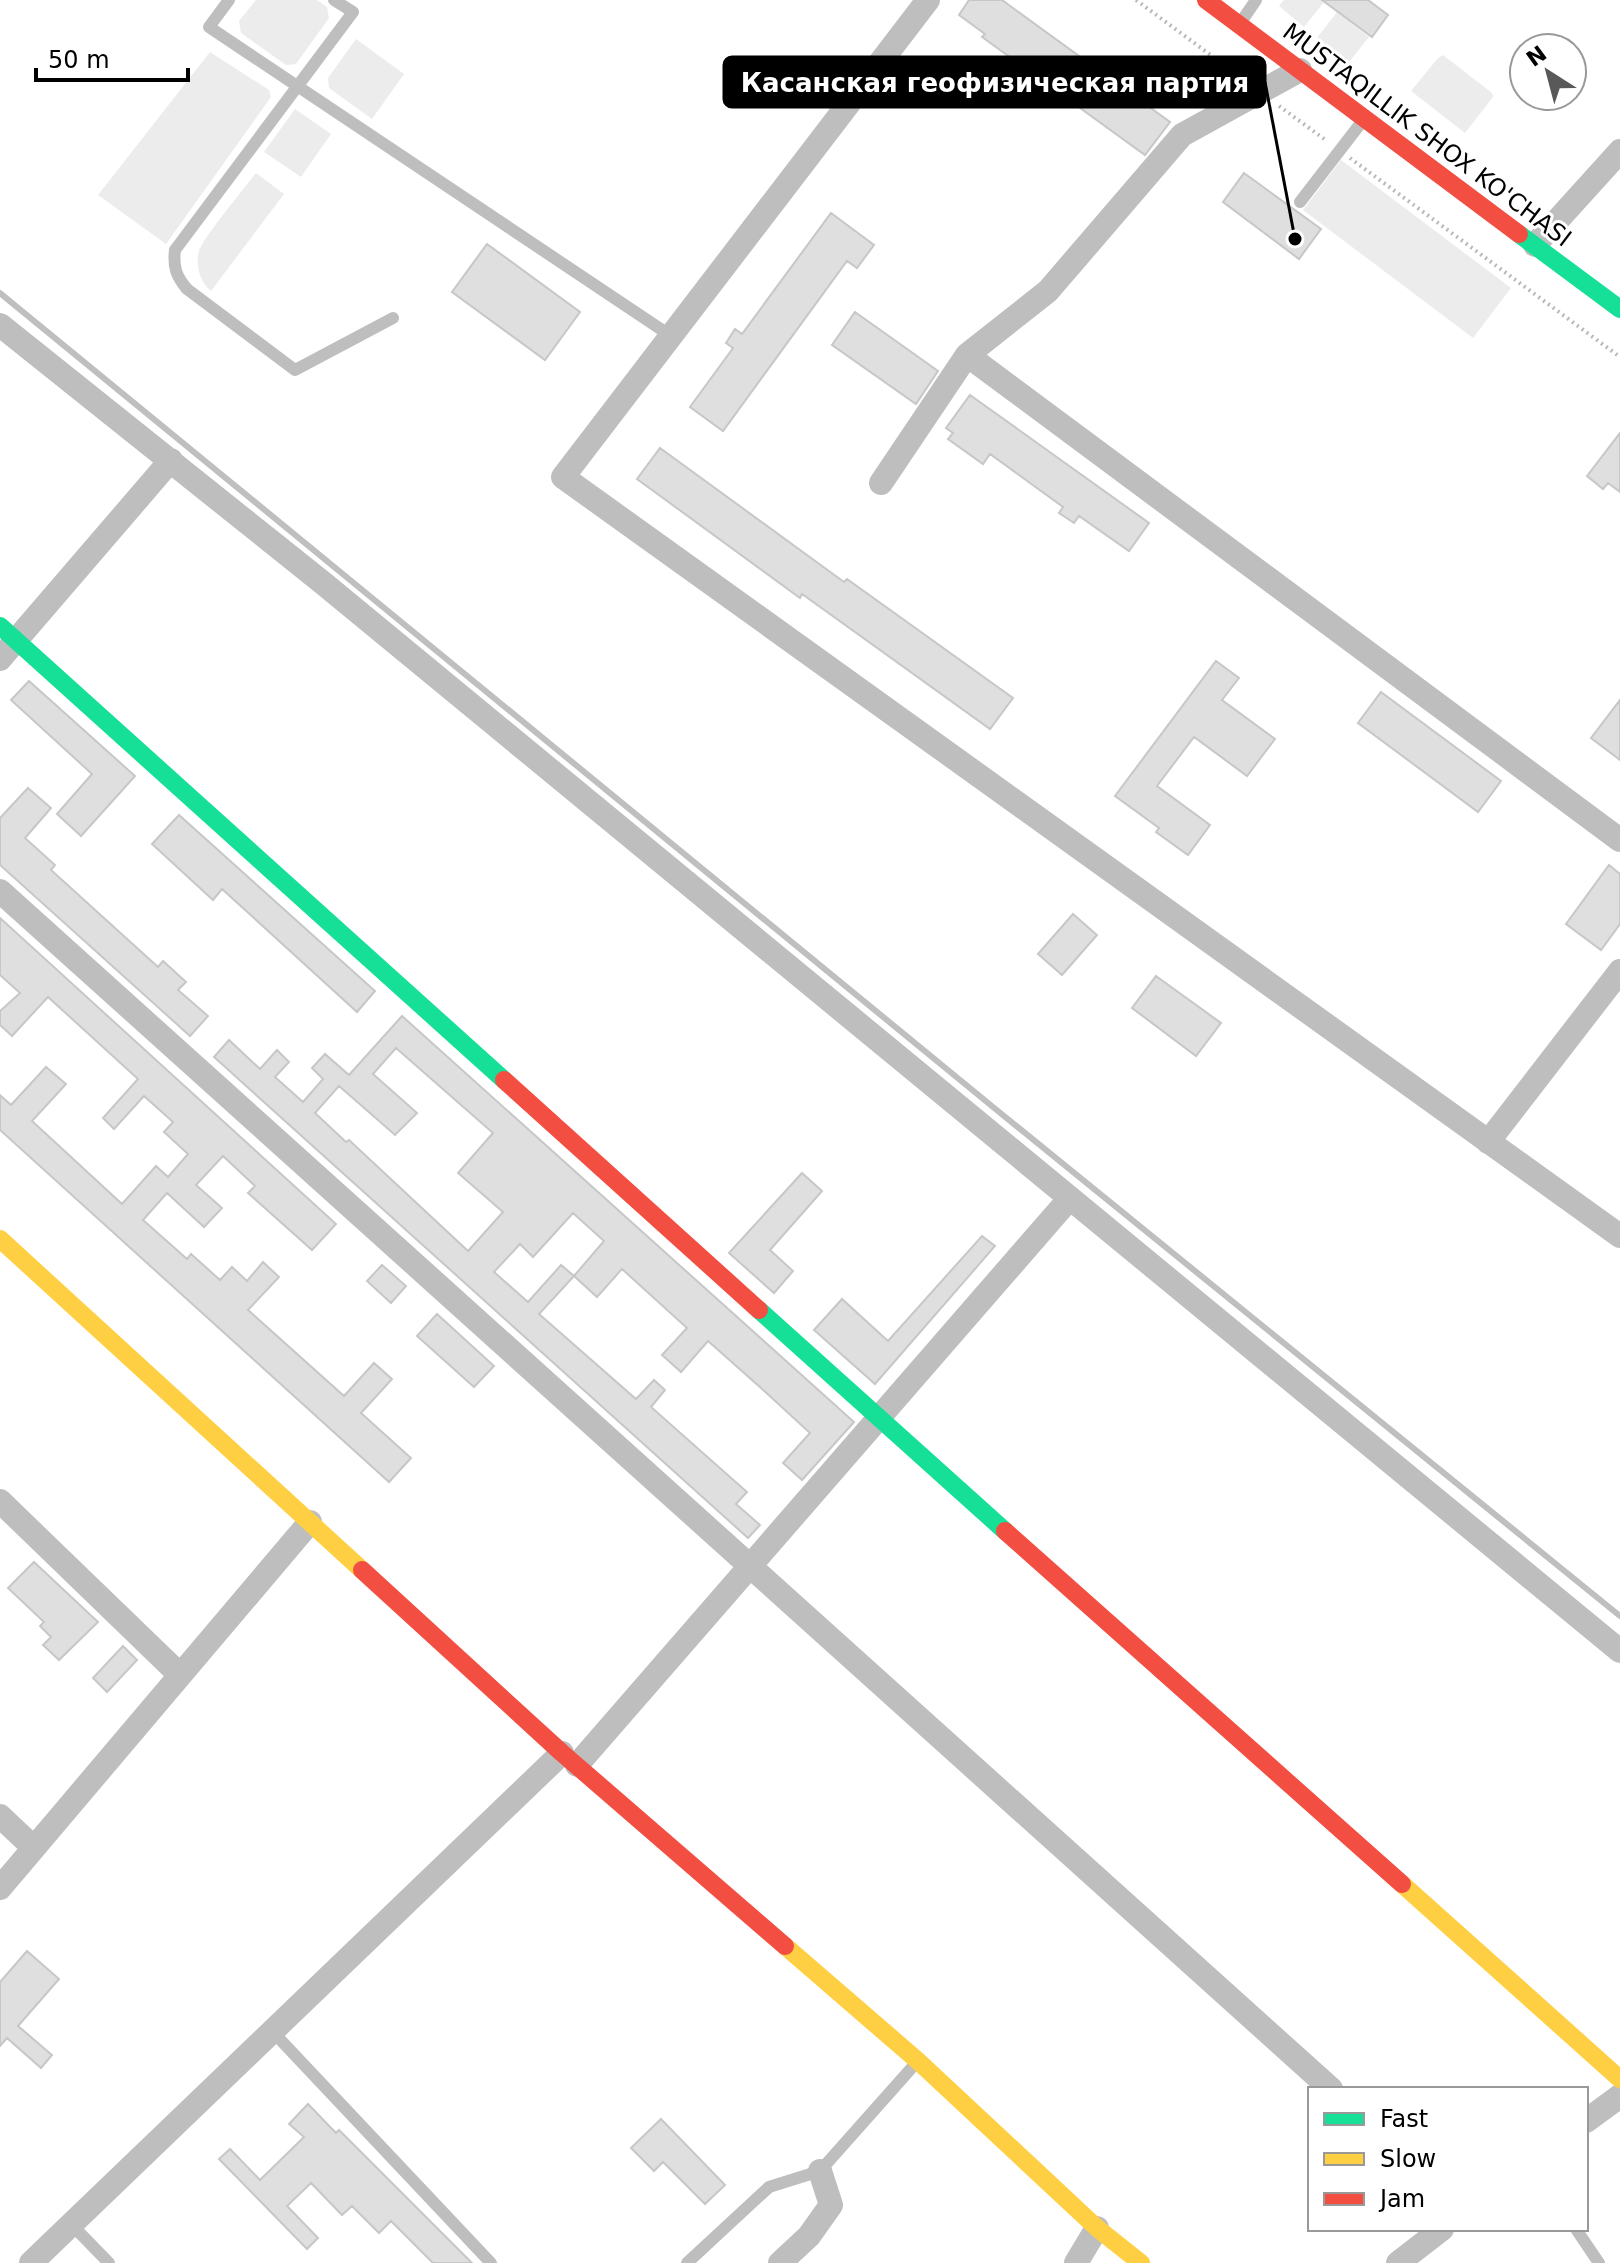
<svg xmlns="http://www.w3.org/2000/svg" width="1620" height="2263" viewBox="0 0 1620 2263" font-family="'DejaVu Sans',sans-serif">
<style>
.green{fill:#ececec}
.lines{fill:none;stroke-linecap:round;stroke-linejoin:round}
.stream{stroke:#bfbfbf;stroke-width:6}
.building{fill:#dfdfdf;stroke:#c7c7c7;stroke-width:2;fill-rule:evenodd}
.path{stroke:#b9b9b9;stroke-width:4;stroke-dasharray:2 4;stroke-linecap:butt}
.lane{stroke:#bebebe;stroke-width:12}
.street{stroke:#bebebe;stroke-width:24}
.fast{stroke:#16e098;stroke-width:18}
.slow{stroke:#ffcf43;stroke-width:18}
.jam{stroke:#f24e42;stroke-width:18}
.labels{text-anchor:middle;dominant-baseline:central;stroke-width:6;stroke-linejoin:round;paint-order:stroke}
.street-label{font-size:24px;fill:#000;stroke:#fff}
.leader{fill:none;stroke:#000;stroke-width:3}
.callout-dot{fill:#000;stroke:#fff;stroke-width:3}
.callout{fill:#000;stroke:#000;stroke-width:3}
.callout-label{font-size:26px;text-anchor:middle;font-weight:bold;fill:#fff}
</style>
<rect width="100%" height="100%" fill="#fff"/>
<!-- green -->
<path class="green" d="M256,0h61l10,7 2,11 -33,46 -10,1 -45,-32 -2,-12z
M1284,0h37l3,2 -20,25 -25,-21z
M1337,12l32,25 -20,25 -32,-24z
M356,39l48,35 -32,45 -43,-31 -1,-10z
M210,52l59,38 2,7 -105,147 -68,-49z
M1443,55l49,38 1,4 -28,36 -54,-42 27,-33z
M295,109l36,25 -30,43 -37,-25z
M1341,160l170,128 -38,50 -170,-128z
M256,173l28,21 -73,97c-11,-9 -16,-26 -12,-40 5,-15 45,-62 57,-78z"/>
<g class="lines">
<!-- stream -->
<path class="stream" d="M0,293l993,814 627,509"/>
</g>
<!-- building -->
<path class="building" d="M969,0h33l168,122 -25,33 -163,-118 3,-3 -26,-19z
M1322,0h46l20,15 -16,22z
M1244,173l77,56 -22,30 -76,-57z
M831,213l43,32 -17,23 -10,-7 -124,170 -33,-24 43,-59 -7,-5 9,-14 7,5z
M487,244l93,68 -35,48 -93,-68z
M855,312l83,59 -22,33 -84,-59z
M970,395l179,128 -20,28 -50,-35 -5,7 -15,-10 4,-6 -73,-53 -7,10 -35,-25 5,-6 -7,-5z
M1620,433v59l-12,-9 -5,6 -16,-13z
M660,448l184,134 3,-3 166,119 -23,31 -188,-135 -2,4 -163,-119z
M1216,661l23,17 -17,22 53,39 -28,37 -53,-39 -37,49 53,39 -22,30 -32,-23 3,-4 -44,-32z
M29,681l106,95 -54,60 -24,-22 35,-40 -81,-74z
M1381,692l120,89 -23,31 -120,-89z
M1620,700v60l-29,-22z
M28,788l23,20 -26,30 30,27 -4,5 107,97 5,-6 23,21 -8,8 30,26 -18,20 -190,-171v-47z
M179,815l196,176 -18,21 -135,-123 -9,11 -61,-56z
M1609,865l11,9v50l-19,26 -35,-26z
M1073,914l24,21 -35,40 -24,-21z
M0,918l336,306 -24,26 -64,-57 7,-7 -32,-30 -27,29 26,23 -18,19 -37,-34 -24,27 44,39 4,-5 29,26 12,-13 15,14 16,-19 16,15 -31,33 96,86 30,-33 18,16 -31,34 50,45 -22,24 -389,-352v-35l11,10 35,-38 20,17 -34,37 90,83 34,-38 12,11 20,-23 -24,-22 9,-10 -29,-26 -30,33 -11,-11 35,-39 -90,-82 -36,39 -12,-11v-14l20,-18 -20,-18z
M1156,976l65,47 -25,33 -64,-48z
M402,1016l452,406 -52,58 -19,-17 27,-30 -49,-45 -53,-47 -27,31 -19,-17 25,-27 -65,-59 -25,28 -23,-21 -35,38 97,85 18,-19 11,10 -14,17 96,85 -11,12 24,21 -12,13 -534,-481 15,-17 31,29 17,-19 12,12 -14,15 28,25 20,-23 -11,-11 13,-14 24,21zM396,1048l97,85 -35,40 45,39 -35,39 -119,-111 -3,2 -31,-29 24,-27 56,49 22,-22 -44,-39zM573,1213l31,28 -30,35 -13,-11 -33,37 -34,-30 26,-28 13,13z
M802,1173l20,18 -52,59 23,21 -19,22 -45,-40z
M982,1236l13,10 -120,138 -61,-54 28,-31 46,42z
M382,1265l24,21 -15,17 -24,-22z
M437,1314l57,52 -20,21 -57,-51z
M34,1562l64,60 -39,38 -16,-15 8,-8 -11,-11 4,-4 -36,-34z
M123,1646l14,14 -30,32 -14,-14z
M27,1951l32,28 -41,47 34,29 -11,13 -34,-30 -7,8v-64z
M308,2104l28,29 3,-3 133,133h-39l-42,-42 -12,12 -27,-27 -10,9 -31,-32 -24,23 31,32 -11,11 -88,-90 11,-10 30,31 44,-43 -15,-13z
M661,2119l64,66 -20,19 -42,-42 -9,9 -23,-23z"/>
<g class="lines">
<!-- path -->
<path class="path" d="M1136,0l107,79
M1279,106l48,35
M1350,158l270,199"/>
<!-- lane -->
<path class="lane" d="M229,0l-20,27 462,309
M334,0l19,12 -178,238c-2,17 1,26 12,39l108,81 98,-52
M1241,22l15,-22
M1300,202l64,-83
M272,2031l219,232
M71,2224l38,39
M1576,2229l23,34
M687,2263l82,-76 51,-16 96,-108"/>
<!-- street -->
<path class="street" d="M928,0l-365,477 1057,759
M1535,245l85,-94
M0,325l323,258 1297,1068
M967,355l653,485
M881,483l86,-128 81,-64 134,-156 118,-65
M0,659l171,-199
M0,891l1331,1198
M1488,1142l132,-171
M0,1501l179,173
M577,1765l493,-567
M0,1816l34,32
M0,1888l310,-366
M1586,2121l34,-25
M31,2263l531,-510
M780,2263l29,-27 22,-31 -11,-34
M1076,2263l21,-35
M1398,2263l44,-34"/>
<!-- fast -->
<path class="fast" d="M1519,234l101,75
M0,626l504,454
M759,1310l246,221"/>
<!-- slow -->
<path class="slow" d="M0,1239l362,331
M1402,1884l218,195
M785,1946l133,115 179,167 44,35"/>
<!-- jam -->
<path class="jam" d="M1206,0l313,234
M504,1080l255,230
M1005,1531l397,353
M362,1570l200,183 223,193"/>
</g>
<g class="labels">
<!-- street labels -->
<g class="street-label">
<text transform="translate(1427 135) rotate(37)">MUSTAQILLIK SHOX KO'CHASI</text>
</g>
</g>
<!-- callouts -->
<path class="leader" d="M1295 239L1265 82"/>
<circle class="callout-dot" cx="1295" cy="239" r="8"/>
<rect class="callout" x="724" y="57" width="541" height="50" rx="8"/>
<g class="callout-label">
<text x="995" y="92">Касанская геофизическая партия</text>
</g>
<!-- legend -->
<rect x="1308" y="2087" width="280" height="144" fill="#ffffff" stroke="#999999" stroke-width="2"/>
<rect x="1324" y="2113" width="40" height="12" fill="#16e098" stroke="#999999" stroke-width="2"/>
<text x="1380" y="2127" font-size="24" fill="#000000">Fast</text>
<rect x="1324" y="2153" width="40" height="12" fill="#ffcf43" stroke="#999999" stroke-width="2"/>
<text x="1380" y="2167" font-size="24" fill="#000000">Slow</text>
<rect x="1324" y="2193" width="40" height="12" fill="#f24e42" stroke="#999999" stroke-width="2"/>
<text x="1380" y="2207" font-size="24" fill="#000000">Jam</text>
<!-- north arrow -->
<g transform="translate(1548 72) rotate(324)"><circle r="38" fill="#ffffff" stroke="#999999" stroke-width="2"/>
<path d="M0-6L14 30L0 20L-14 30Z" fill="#595959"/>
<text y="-12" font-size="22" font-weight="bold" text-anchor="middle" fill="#000000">N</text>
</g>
<!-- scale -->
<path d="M36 68v12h152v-12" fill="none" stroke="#000000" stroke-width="4"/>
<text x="48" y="68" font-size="24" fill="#000000" stroke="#ffffff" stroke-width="6" paint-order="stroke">50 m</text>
</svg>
